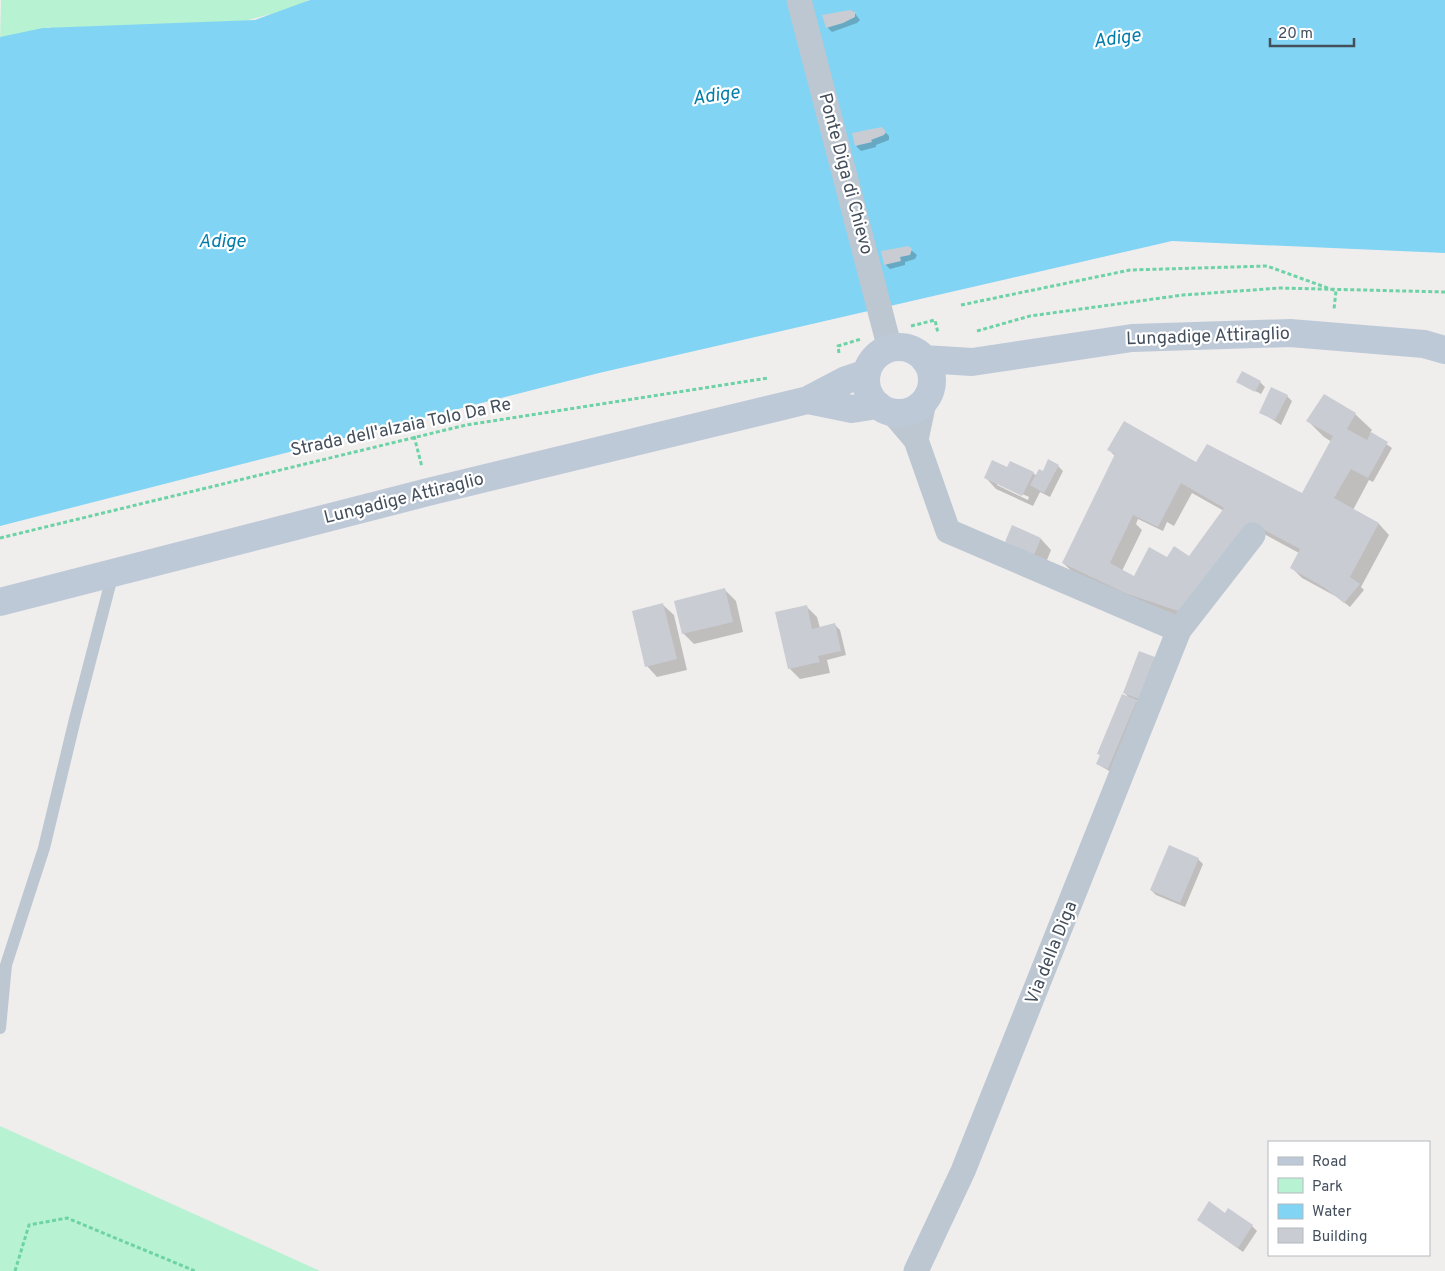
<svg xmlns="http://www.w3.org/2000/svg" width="1445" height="1271" viewBox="0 0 1445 1271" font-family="Overpass,sans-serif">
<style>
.green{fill:#b7f2d2}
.water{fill:#81d4f3}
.shadow{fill:#0003;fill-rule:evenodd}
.building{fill:#c9ccd3;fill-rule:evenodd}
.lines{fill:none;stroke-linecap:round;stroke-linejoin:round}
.path{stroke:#6dd3a7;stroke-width:3;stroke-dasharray:4 2.5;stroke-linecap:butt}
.lane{stroke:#bcc7d1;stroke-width:12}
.street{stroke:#bcc7d1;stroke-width:25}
.secondary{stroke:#bec9d8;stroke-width:28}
.labels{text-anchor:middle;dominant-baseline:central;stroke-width:4.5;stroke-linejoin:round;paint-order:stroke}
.street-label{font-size:18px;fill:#444f5c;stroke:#fff}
.water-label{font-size:19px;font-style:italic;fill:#027cab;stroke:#fff}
</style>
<rect width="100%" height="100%" fill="#f0eded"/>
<!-- green -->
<path class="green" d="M308,0l-7,6 -136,36 -71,-2 -46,-13 -20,11 -28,10 1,-48z
M0,1126l320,145h-320z"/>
<!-- water -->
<path class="water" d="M310,0h1135v253l-273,-12 -573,132 -599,153v-489l43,-9 212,-8z"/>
<!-- shadow -->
<path class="shadow" d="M853,11l7,9 -3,3 -25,9 -5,-5z
M882,129l7,7v4l-13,5v2l-15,4 -5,-5z
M911,250l6,5 -2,4 -10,3v3l-15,4 -5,-5z
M1238,382h22l5,5 -5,9 1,-2z
M1287,396l5,5 -11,24 -20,-13z
M1355,414l17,16 -2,3 22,15 -19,34 -4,-2 -16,30 26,14 10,11 -28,52 3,3 -14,17 -13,-10 -35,-19 -11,-11 8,-14 -35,-19 -72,88 -118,-49 -11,-10 52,-107 -6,-6 87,14 111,34 25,-56 -8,-5 -16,-16zM1192,493l32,18 -34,46 -24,1 -32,19 -12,-6 20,-41 -6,-6 2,-5 25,12 4,-9 7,4z
M1058,466l5,5 -13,26 -10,-5 -7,14 -37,-17 -10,-11 22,-9 25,4 4,3zM997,483l32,14 -1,3 -31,-15z
M1041,539l10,11 -6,15 -38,-23z
M725,590l11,11 7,31 -49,12 -11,-11z
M663,605l11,10 13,55 -30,7 -10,-11z
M806,606l11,11 3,11 15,-3 5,5 6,25 -19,5 3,13 -30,6 -10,-10z
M1154,658l-10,45 -9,-3 6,6 -28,67 -16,-9 33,-65 -6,-7z
M1198,859l5,5 -18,43 -29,-12 -5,-5z
M1226,1214l26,12 5,5 -14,21 -45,-32z"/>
<!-- building -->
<path class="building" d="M850,10l5,2v5l-12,6 -17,5 -4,-13z
M882,127l4,5 -2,3 -13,5 1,2 -17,4 -3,-13z
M909,246l3,3 -2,6 -10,2 1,4 -17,4 -3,-14z
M1242,371l19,10 -6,11 -19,-10z
M1271,387l17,8 -13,25 -16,-7z
M1324,394l32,19 -9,16 20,11 4,-8 17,10 -20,36 -17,-9 -17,29 45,25 -29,54 10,7 -16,19 -19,-15 -35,-20 10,-19 -47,-25 -72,88 -56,-19 -63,-30 53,-109 -8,-4 17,-29 72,41 11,-18 95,49 31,-57 -27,-15zM1181,483l43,25 -35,48 -15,-10 -7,11 -18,-10 -15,29 -24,-13 23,-48 25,12z
M1048,459l11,6 -15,28 -14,-8 9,-16 4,2z
M992,460l15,7 3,-6 24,11 -12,24 -38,-18z
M1012,525l29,13 -7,17 -29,-13z
M725,588l8,34 -51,12 -8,-33z
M663,603l14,56 -32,8 -13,-56z
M807,605l5,24 23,-6 6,28 -23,5 2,6 -32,7 -13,-57z
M1139,651l16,6 -16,42 -16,-6z
M1122,694l15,6 -29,69 -12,-5 4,-9 -3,-1z
M1169,845l30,13 -19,45 -30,-13z
M1209,1201l16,12 3,-5 25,17 -15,23 -41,-28z"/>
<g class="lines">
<!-- path -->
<path class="path" d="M961,305l169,-35 137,-4 69,25 -2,18
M911,326l24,-6 3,13
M977,331l53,-15 153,-21 97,-7 165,4
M839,353l-1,-7 23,-7
M414,436l8,31
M0,538l466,-113 302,-47
M15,1271l14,-46 38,-7 128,53"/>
<!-- lane -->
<path class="lane" d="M0,1028l6,-63 38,-117 31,-129 38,-146"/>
<!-- street -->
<path class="street" d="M799,0l91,349
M893,413l23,27 32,91 231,99 -216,541 -47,100
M916,440l8,-38
M1179,630l74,-95"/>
<!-- secondary -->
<path class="secondary" d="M866 380a33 33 0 1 1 66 0a33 33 0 1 1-66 0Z
M924,359l48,3 160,-24 158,-5 134,11 21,6
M808,400l44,9 26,-4
M0,602l428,-110 380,-92 38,-20 21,-7"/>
</g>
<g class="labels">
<!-- street labels -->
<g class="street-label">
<text transform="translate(845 174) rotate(75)">Ponte Diga di Chievo</text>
<text transform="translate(1208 337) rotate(-2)">Lungadige Attiraglio</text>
<text transform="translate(401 428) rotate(-12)">Strada dell'alzaia Tolo Da Re</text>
<text transform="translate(404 499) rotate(-14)">Lungadige Attiraglio</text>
<text transform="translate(1052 953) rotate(-68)">Via della Diga</text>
</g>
<!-- water labels -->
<g class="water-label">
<text transform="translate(1117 39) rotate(-8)">Adige</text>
<text transform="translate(716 96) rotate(-8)">Adige</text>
<text x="222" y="242">Adige</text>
</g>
</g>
<!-- legend -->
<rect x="1268" y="1141" width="162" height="115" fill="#ffffff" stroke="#b4b9be"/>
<rect x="1278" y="1157" width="25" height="8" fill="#bec9d8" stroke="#b4b9be"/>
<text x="1312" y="1166" font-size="15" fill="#444f5c">Road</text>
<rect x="1278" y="1178" width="25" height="15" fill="#b7f2d2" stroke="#b4b9be"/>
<text x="1312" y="1191" font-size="15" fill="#444f5c">Park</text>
<rect x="1278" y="1204" width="25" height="15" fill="#81d4f3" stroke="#b4b9be"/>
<text x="1312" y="1216" font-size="15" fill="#444f5c">Water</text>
<rect x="1278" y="1228" width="25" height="15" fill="#c9ccd3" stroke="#b4b9be"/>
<text x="1312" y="1241" font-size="15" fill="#444f5c">Building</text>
<!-- scale -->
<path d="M1270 38v8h84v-8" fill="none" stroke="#444f5c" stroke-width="2.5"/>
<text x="1278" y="38" font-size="15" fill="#444f5c" stroke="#ffffff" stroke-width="4" paint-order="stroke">20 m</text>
</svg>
